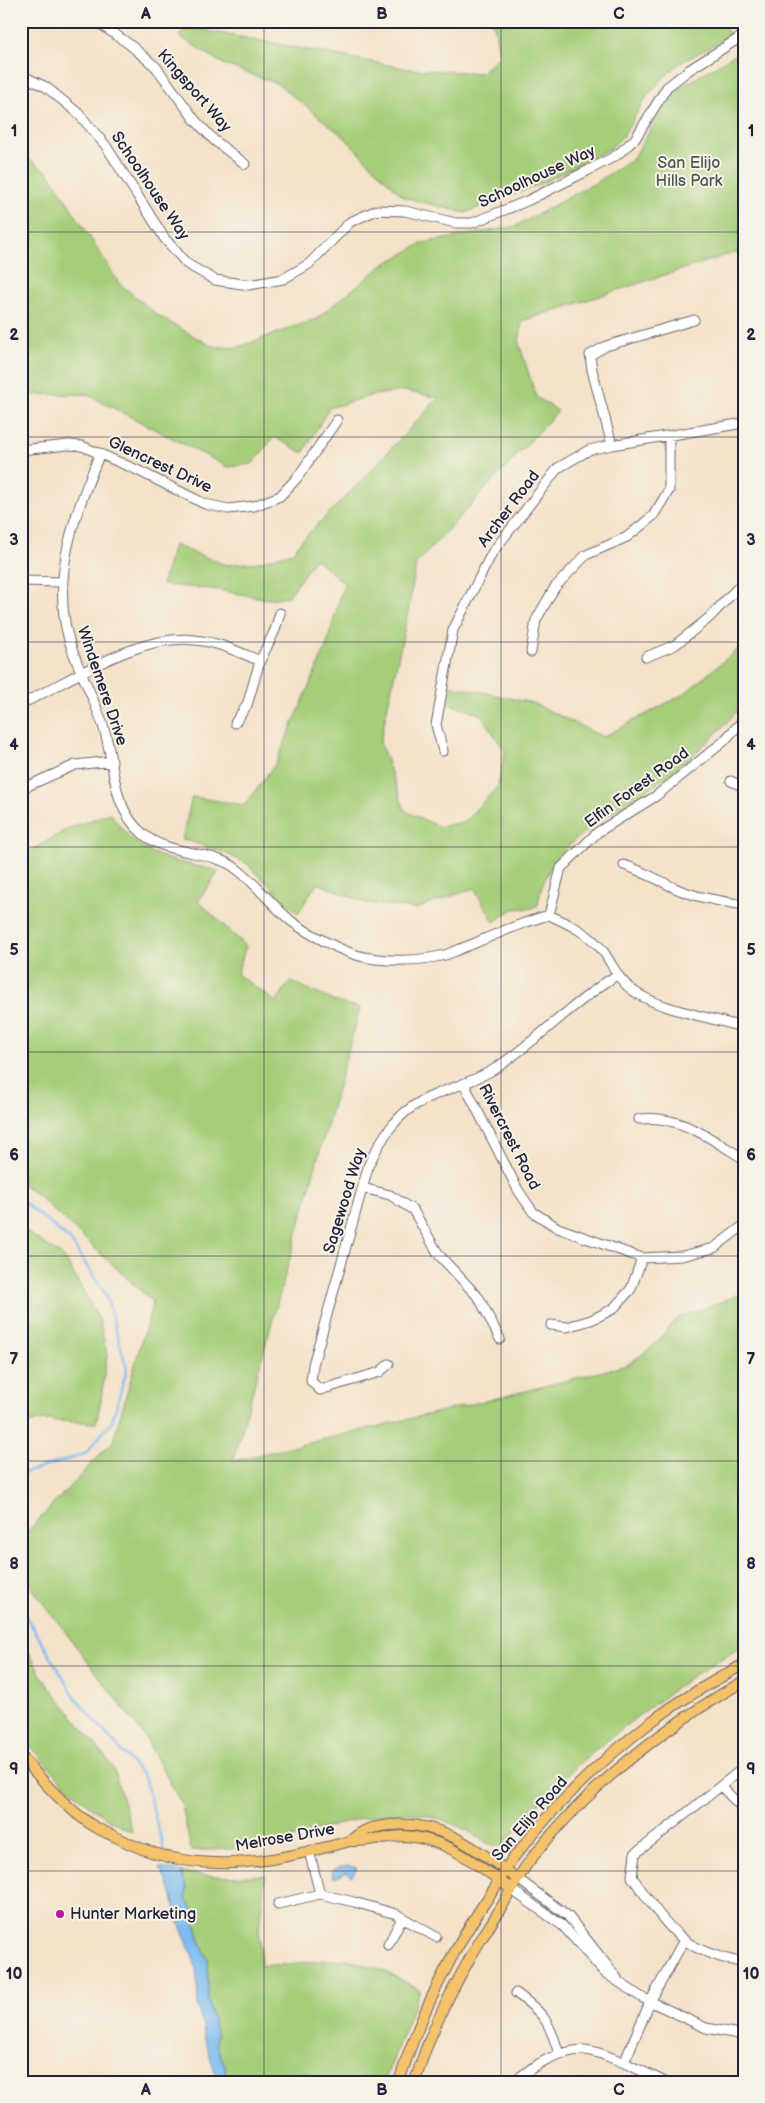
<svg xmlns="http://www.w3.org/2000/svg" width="765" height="2103" viewBox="0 0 765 2103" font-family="'Balsamiq Sans',sans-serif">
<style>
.green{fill:#a6ce79;stroke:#64785a}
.water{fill:#7cbcf1;stroke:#4f6f96}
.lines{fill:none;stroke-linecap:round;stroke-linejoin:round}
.stream{stroke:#7cbcf1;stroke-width:2.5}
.minor-casing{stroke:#6c656d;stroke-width:11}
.major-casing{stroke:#6c656d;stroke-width:12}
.minor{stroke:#fff;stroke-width:9}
.major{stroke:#f3c26a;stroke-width:10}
.grid{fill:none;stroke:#22223b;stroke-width:1;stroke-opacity:0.55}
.poi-dot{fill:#b5179e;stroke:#f7f3e8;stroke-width:2}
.labels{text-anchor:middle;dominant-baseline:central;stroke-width:4;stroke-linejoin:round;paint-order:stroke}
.street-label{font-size:16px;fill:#22223b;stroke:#f7f3e8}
.park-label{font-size:16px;fill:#4a564e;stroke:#f7f3e8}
.poi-label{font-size:16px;fill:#22223b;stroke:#f7f3e8;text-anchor:start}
.neatline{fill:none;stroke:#22223b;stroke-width:2}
.grid-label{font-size:16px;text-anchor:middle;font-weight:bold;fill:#22223b}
</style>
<rect width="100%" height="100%" fill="#f7f3e8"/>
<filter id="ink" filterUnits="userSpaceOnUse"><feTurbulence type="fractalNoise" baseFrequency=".02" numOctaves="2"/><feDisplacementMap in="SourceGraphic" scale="10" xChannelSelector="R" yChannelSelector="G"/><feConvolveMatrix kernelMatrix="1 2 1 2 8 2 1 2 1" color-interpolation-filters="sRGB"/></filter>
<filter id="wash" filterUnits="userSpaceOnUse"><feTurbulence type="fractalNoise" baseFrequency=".0096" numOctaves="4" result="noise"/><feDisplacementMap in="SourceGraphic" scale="20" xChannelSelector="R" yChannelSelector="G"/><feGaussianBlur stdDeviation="1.12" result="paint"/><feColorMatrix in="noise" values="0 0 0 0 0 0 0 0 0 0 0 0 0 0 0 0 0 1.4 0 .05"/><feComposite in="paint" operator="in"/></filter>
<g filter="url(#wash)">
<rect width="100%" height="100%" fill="#f4e2c9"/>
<!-- green -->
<path class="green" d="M491,21h226l13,12 -7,7 -43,23 -16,14 -19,22 -21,36 -13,13 -71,36 -75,29 -62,-16 -60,-61 -65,-52 -53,-19 -46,-29 8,-9 222,42 72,4 18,-17 -4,-28z
M744,49v205l-11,-1 -211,68 -3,22 17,54 22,14 -142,153 -8,48 -28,130 25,69 35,16 25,-6 33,-35 7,-35 -25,-37 -36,-12 4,-17 85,18 70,34 81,-43 60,-50v59c-21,25 -46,49 -71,69 -47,37 -127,65 -135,133l-5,3 -20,1 -19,13 -20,-34 -58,21 -50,-6 -49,-20 -19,30 -52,-50 -26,-12 -38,-12 10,-42 53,8 31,-42 50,-116 18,-64 -29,-25 -26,38 -21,3 -56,-10 -50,-4 12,-40 52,20 33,-3 34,-10 8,-11 62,-62 75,-81 -33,-7 -32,4 -44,13 -26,45 -29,-16 -22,27 -24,3 -142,-73 -65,1v-241l28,19 70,110 38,32 54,31 25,2 80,-29 67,-54 40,-22 93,-17 79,-43 38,-24 23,-39 25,-33z
M110,813c6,8 12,17 20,24 22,23 59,27 89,34l-21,30 48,45 -9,28 39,28 14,-21 46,21 24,6 -127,453 281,-67 113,-29 25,-18 26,-29 66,-25v352l-56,34 -50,37 -55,44 -33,31 -47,55c-19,0 -21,-8 -37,-16 -20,-10 -43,-18 -66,-17 -37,1 -75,16 -111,26 -30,8 -66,12 -98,11l-9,-45 -37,-68 -120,-158v-45l88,-93 40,-139 -118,-109 -14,-10v-326l46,-28z
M21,1228l43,29 35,62 8,36 -6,45 -5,23 -54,-3 -21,6z
M21,1637l21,40 71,90 19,65c-50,-24 -75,-56 -111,-97z
M182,1872c28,6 55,5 83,3l-6,54 2,37 85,-7 36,11 38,20 -36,92h-158l-1,-17 -9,-20v-12l-8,-33v-40l-9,-22 -7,-29 -6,-10 1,-12 -4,-8z"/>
<!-- water -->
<path class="water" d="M347,1865l10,3 -5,8 -6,-4 -8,5h-5l-1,-7z
M159,1868l23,4 1,7 4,8 -1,12 6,10 7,29 9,22v40l8,33v12l9,20 1,17h-10c-1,-14 -6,-24 -10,-37 -2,-11 -4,-23 -7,-34 -3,-15 0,-32 -4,-47 -3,-12 -11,-27 -15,-39 -7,-20 -8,-39 -21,-57z"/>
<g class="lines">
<!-- stream -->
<path class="stream" d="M21,1200l49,40 36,55 21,74 -15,52 -27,33 -64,20
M21,1608l56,92 67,77 21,76
M168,1860l4,12"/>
</g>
</g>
<g filter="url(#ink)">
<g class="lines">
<!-- minor casing -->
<g class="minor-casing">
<path id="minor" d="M96,21l33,23 27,23 39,53 20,21 30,23
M21,75l25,12 32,26 28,33 59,93 22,25 28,16 34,5 34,-6 26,-15 41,-42 27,-12 28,1 51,12h16l55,-22 60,-30 30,-16 18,-16 32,-52 22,-17 55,-35
M612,445l-20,-75 -2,-15 16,-9 88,-26
M21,450l47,-5 14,1 55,24 68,34 23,5 26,-3 26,-10 17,-18 40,-58
M100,453c-24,60 -50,121 -31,187 9,31 27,60 36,92 10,36 7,76 38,102 27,23 71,15 95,36 19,15 34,35 53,51 16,12 53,32 73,36 25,5 56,4 81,-2 9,-3 19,-8 28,-11 25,-11 50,-22 76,-29
M21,581l41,1
M531,652l5,-32 19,-33 31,-32 41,-18 26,-21 16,-26v-54
M646,657l29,-12 35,-28 34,-36
M21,704c50,-23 117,-71 174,-64 23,2 44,12 65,21
M235,723l12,-18 13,-44 15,-31 5,-17
M443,751l-7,-26 17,-95 39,-77 66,-85 31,-18 23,-5 132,-22
M731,781l13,6
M21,789l54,-24 37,-4
M624,865c18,6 34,15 51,23 22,10 45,13 69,17
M549,915l12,-47 37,-36 58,-36 67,-54 21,-23
M549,915c20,9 40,18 54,36 10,14 16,31 32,41 28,19 77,25 109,36
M464,1084l54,106 15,22 25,16 84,30 40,-2 32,-8 30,-23
M639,1119c6,0 14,-1 20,0 30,3 59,24 85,40
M363,1188l27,7 23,15 26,45 40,43 21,41
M551,1325l16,2 24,-7 22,-11 18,-20 11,-31
M389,1364l-9,8 -60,18 -9,-9 2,-16 56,-201c12,-25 27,-50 53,-63 24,-13 51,-18 74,-33 42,-28 77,-66 121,-93
M744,1770l-7,3 -102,81 -3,23c15,20 31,46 51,62 15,12 42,20 61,24
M721,1786l23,24
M309,1851l11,43
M518,1879l50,37 49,62
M512,1890l51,36 41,46 37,25 65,31 38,7
M278,1904l42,-10 34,8 42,12 40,23
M388,1945l14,-27
M516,1993c28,21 33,27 43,61
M624,2063l26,-61 34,-62
M514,2082c20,-17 42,-31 69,-32 16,-1 65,24 82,32"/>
</g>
<!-- major casing -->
<g class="major-casing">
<path id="major" d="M21,1756c21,24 42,49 68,67 8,6 18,10 27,14 79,42 152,26 234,4 18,1 35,-5 53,-5 42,1 77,30 109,54
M350,1841c14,-13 22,-14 41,-16 51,-5 88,26 127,54
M399,2082c20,-66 55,-136 95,-193 7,-10 12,-22 20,-32 39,-50 86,-96 137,-135 29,-22 61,-40 93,-58
M415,2082c14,-50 39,-97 65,-141 11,-17 22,-34 32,-52 5,-8 10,-18 16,-26 58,-75 134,-135 216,-182"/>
</g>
<!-- minor -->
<use href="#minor" class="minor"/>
<!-- major -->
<use href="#major" class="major"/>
</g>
</g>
<!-- grid -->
<path class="grid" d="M264,21v2061M501,21v2061M21,232h723M21,437h723M21,642h723M21,847h723M21,1052h723M21,1256h723M21,1461h723M21,1666h723M21,1871h723"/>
<!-- markers -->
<circle class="poi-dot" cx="60" cy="1914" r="5"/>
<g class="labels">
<!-- street labels -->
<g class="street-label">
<text transform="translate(194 91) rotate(49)">Kingsport Way</text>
<text transform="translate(537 177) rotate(-25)">Schoolhouse Way</text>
<text transform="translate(150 186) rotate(56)">Schoolhouse Way</text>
<text transform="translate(160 465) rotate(25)">Glencrest Drive</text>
<text transform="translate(509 509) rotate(-53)">Archer Road</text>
<text transform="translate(102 686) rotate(71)">Windemere Drive</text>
<text transform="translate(637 788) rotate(-36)">Elfin Forest Road</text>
<text transform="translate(509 1137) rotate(63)">Rivercrest Road</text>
<text transform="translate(345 1201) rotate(-73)">Sagewood Way</text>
<text transform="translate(530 1819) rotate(-49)">San Elijo Road</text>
<text transform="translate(285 1838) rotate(-10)">Melrose Drive</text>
</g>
<!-- park labels -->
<g class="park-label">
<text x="689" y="163">San Elijo<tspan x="689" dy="18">Hills Park</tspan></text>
</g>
<!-- poi labels -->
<g class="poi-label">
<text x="70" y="1914">Hunter Marketing</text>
</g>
</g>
<!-- margin -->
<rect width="765" height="2103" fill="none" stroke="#f7f3e8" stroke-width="55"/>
<rect x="28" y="28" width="710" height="2048" class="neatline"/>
<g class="grid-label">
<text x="146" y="19">A</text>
<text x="382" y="19">B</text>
<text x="619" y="19">C</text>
<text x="14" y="136">1</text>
<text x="751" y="136">1</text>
<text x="14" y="340">2</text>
<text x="751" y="340">2</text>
<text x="14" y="545">3</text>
<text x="751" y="545">3</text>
<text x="14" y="750">4</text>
<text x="751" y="750">4</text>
<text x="14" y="955">5</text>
<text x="751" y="955">5</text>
<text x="14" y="1160">6</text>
<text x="751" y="1160">6</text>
<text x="14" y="1364">7</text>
<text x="751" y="1364">7</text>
<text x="14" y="1569">8</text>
<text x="751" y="1569">8</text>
<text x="14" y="1774">9</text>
<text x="751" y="1774">9</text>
<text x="14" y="1979">10</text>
<text x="751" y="1979">10</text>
<text x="146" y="2095">A</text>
<text x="382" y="2095">B</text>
<text x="619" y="2095">C</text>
</g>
</svg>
